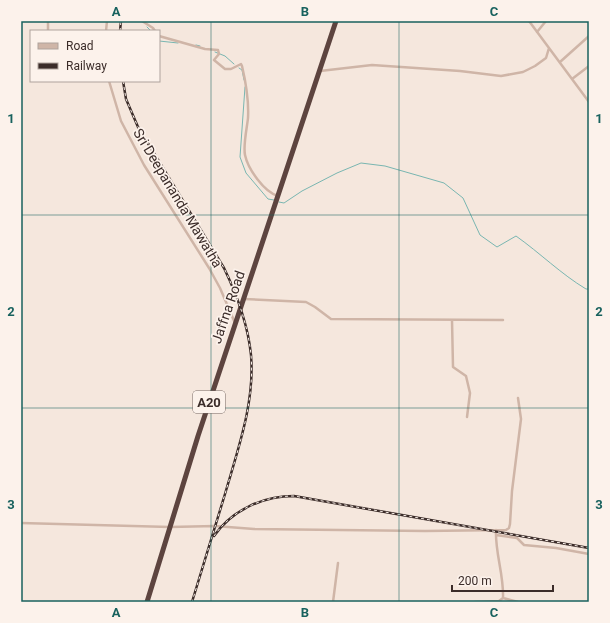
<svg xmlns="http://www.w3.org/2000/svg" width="610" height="623" viewBox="0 0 610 623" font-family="Roboto,sans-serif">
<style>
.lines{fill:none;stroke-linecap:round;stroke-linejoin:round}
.stream{stroke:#79b6b1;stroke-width:1}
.street{stroke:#cfb5a7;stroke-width:2.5}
.highway{stroke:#5d443f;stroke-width:5}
.rail-casing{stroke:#3b2c29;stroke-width:2.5}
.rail{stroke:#fcf2eb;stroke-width:1;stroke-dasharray:3;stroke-linecap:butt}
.grid{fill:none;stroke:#18625e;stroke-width:1;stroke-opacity:0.55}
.labels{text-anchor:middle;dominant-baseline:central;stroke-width:3.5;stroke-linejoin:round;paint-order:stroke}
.shield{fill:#fcf2eb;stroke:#756763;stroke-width:1}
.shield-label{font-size:13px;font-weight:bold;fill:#3b2c29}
.street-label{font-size:14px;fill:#3b2c29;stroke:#fcf2eb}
.neatline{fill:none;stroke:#18625e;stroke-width:1.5}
.grid-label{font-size:13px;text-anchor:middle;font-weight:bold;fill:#18625e}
</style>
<rect width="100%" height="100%" fill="#f5e7dd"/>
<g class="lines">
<!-- stream -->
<path class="stream" d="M147,27l4,4
M159,41l19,2
M196,45l4,1
M215,52l10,4 9,8
M239,68l3,2 2,10
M245,87l-5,70 6,16 22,26 6,1
M279,202l5,1 18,-12 35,-18 24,-10 24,3 59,17 19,15 17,37 17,12 19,-11c24,17 45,38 70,53h3"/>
<!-- street -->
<path class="street" d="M142,21l11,7 2,3
M529,21l60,81
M48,31v-10
M106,31l1,-10
M537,32l9,-11
M159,36l46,13 13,1 1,4 -5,6 11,9h6l10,-5 1,2c4,17 7,34 6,52 -1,10 -5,27 -3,37 3,14 19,37 33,41
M560,62l29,-26
M320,71l52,-6 88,6 41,5 22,-4 12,-6 11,-8 3,-10
M572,79l17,-13
M109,81l12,40 23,44 65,103 11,20 15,35
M244,299l62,3 9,5 16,12 172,1
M452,320l1,47 13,9 4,17 -3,24
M21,523l149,4 45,-1 39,3 171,2 81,-1 3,-2 1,-4 2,-33 9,-72 -3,-21
M496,530c-1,23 8,45 7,68
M496,535l21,3 7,7 32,3 33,6
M333,602l5,-39
M475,602l24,-1 4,-3 15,4"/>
<!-- highway -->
<path class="highway" d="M147,602l51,-166 138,-415"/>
<!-- rail casing -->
<g class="rail-casing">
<path id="rail" d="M120,31l1,-10
M123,81l3,18 12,28 86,141c13,27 24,57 27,87 4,47 -13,94 -26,139 -11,36 -22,72 -33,108
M214,536c18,-26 49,-40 80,-40l295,52"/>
</g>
<!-- rail -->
<use href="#rail" class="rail"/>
</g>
<!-- grid -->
<path class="grid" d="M211,21v581M399,21v581M21,215h568M21,408h568"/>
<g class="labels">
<!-- shield labels -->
<rect class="shield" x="193" y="391" width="32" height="22" rx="3"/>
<g class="shield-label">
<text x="209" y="402">A20</text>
</g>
<!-- street labels -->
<g class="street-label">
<text transform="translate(178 198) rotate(59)">Sri Deepananda Mawatha</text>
<text transform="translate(228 307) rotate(-71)">Jaffna Road</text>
</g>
</g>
<!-- border -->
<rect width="610" height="623" fill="none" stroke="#fcf2eb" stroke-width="44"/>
<!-- legend -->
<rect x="30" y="30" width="130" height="52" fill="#fcf2eb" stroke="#afa39d"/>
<rect x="38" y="43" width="20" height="6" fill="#cfb5a7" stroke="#afa39d"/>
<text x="66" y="50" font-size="12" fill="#3b2c29">Road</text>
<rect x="38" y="63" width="20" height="6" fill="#3b2c29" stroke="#afa39d"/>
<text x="66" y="70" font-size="12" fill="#3b2c29">Railway</text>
<!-- scale -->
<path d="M452 585v6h101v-6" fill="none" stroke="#3b2c29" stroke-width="2"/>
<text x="458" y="585" font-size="12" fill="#3b2c29" stroke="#fcf2eb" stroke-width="3" paint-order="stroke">200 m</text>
<rect x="22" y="22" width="566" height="579" class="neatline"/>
<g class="grid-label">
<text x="116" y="16">A</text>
<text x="305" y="16">B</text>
<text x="494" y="16">C</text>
<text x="11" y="123">1</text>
<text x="599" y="123">1</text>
<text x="11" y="316">2</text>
<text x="599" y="316">2</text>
<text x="11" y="509">3</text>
<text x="599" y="509">3</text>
<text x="116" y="617">A</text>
<text x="305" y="617">B</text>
<text x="494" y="617">C</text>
</g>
</svg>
